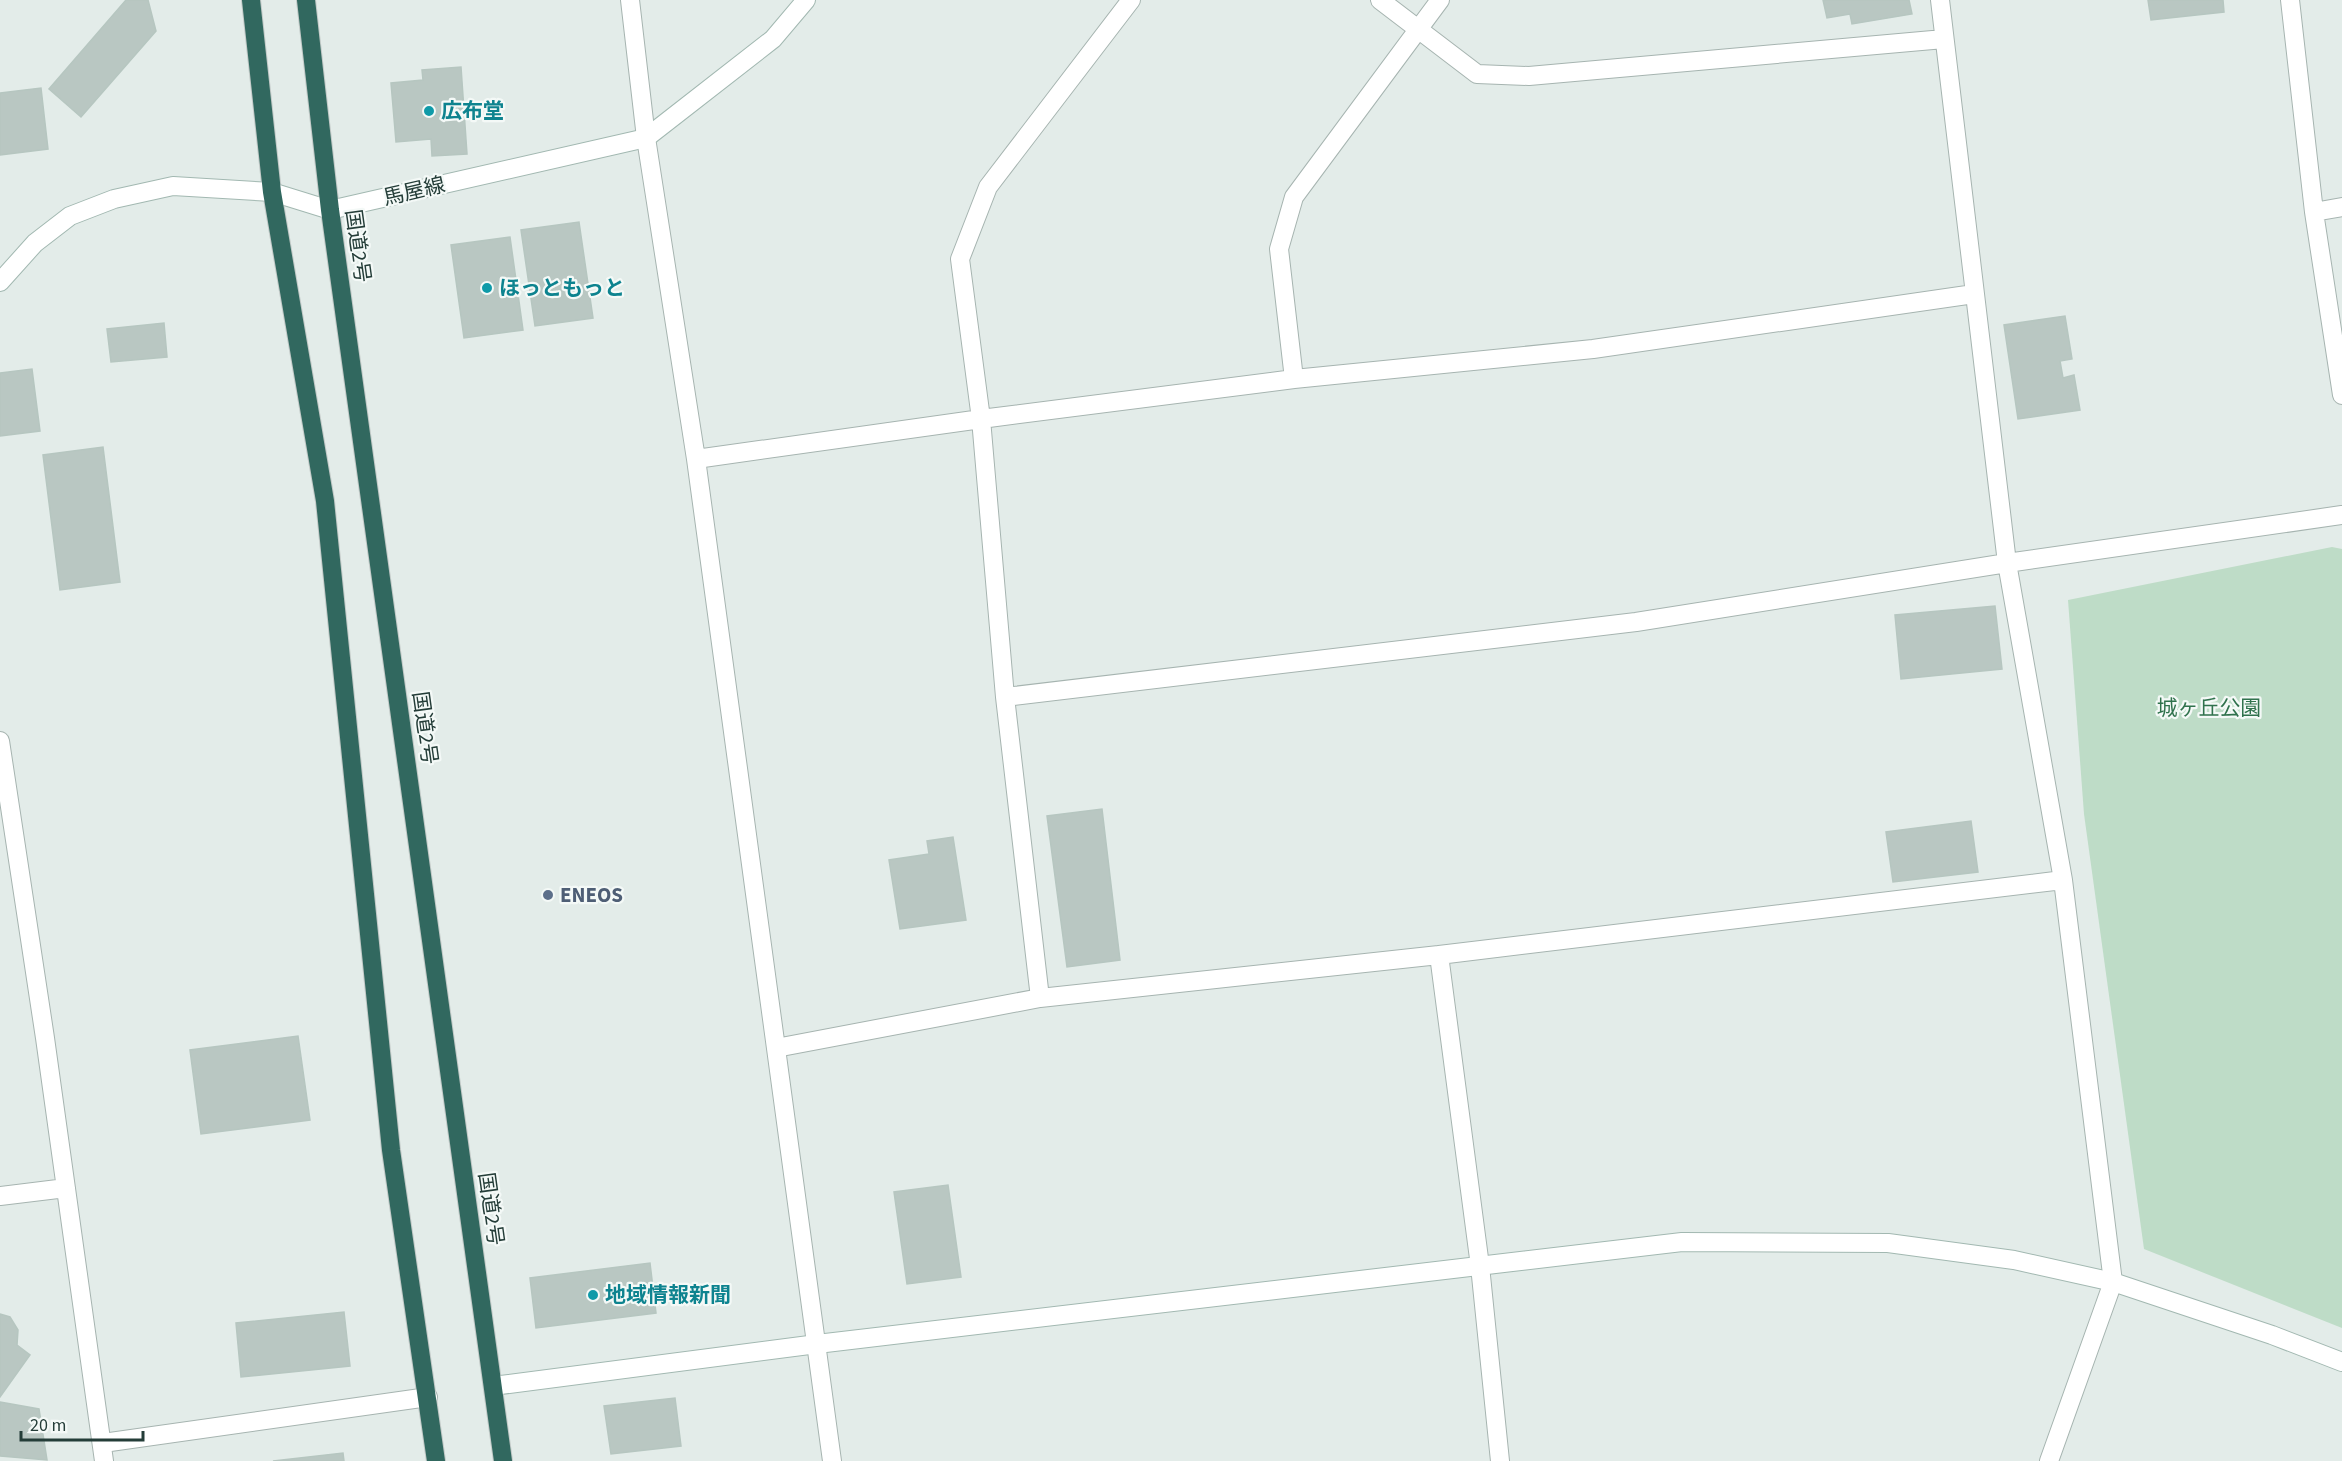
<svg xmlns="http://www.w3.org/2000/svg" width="2342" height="1461" viewBox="0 0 2342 1461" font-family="'Source Sans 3','Noto Sans JP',sans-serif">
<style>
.green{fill:#bedcc7}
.building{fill:#b9c7c2;stroke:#b6c6c0;stroke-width:1.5}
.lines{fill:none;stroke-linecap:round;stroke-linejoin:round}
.street-casing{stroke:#a6b4b0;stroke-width:20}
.secondary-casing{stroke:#a2b8b1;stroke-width:20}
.highway-casing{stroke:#c2c9c7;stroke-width:20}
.street{stroke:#fff;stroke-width:18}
.secondary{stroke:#fff;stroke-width:18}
.highway{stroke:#31685f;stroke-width:18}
.culture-dot{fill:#0f9aa8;stroke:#f4f9f7;stroke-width:2}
.service-dot{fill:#5c6f8a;stroke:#f4f9f7;stroke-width:2}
.labels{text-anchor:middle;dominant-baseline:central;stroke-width:4.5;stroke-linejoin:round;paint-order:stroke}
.culture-label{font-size:21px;font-weight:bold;fill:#0d838f;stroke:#f4f9f7;text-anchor:start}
.street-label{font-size:21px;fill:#243d38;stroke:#f4f9f7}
.park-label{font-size:21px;fill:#30724d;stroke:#f4f9f7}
.service-label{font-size:21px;font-weight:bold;fill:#4e5e75;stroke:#f4f9f7;text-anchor:start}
</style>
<rect width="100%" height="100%" fill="#e3ece9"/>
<!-- green -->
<path class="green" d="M2332,547l10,2v779l-198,-79 -60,-435 -16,-214z"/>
<!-- building -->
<path class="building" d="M126,0h22l8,31 -75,86 -32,-28z
M1823,0h86l3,14 -60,10 -2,-10 -23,4z
M2148,0h75l1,12 -73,8z
M461,67l6,87 -35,2 -1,-17 -35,3 -5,-59 32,-3 -1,-10z
M41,88l7,61 -48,6v-62z
M579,222l14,96 -58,8 -14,-96z
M510,237l13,93 -59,8 -13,-93z
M2065,316l7,43 -12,2 3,17 11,-3 6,35 -62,9 -14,-94z
M164,323l3,34 -56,5 -4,-33z
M32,369l8,62 -40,5v-63z
M103,447l17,135 -60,8 -17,-135z
M1995,606l7,63 -101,10 -6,-64z
M1102,809l18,151 -53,7 -20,-151z
M1971,821l7,51 -85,10 -7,-50z
M953,837l13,83 -66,9 -11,-69 40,-6 -2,-13z
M298,1036l12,84 -109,14 -11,-84z
M948,1185l13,92 -54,7 -13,-92z
M650,1263l6,50 -120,15 -6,-50z
M344,1312l6,54 -109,11 -5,-54z
M0,1314l10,3 8,13 -1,15 13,10 -30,42z
M675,1398l6,48 -70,8 -7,-48z
M0,1402l39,7 8,51 -47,-4z
M343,1453l1,8h-71z"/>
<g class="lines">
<!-- street casing -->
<g class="street-casing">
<path id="street" d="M630,0l16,138 50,321 136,1002
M1380,0l97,74 52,2 415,-37
M1940,0l67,563 56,317 50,402 -64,179
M2290,0l24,212 28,183
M2314,212l28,-5
M1294,379l-15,-130 15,-52 146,-197
M696,459l285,-40 313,-40 299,-30 381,-55
M1005,697l631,-75 371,-59 335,-48
M0,741l45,297 59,423
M1439,955l41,311 20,195
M1040,998l-35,-301 -24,-278 -21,-160 28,-72 143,-187
M776,1048l264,-50 399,-43 624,-75
M0,1196l66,-8
M103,1443l325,-46"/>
</g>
<!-- secondary casing -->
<g class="secondary-casing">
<path id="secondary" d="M0,282l35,-39 35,-27 44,-17 59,-13 99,6 58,18 316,-72 127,-99 33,-39
M493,1386l324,-42 865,-102 206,1 126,17 99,22 159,53 70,27"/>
</g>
<!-- highway casing -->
<g class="highway-casing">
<path id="highway" d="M251,0l21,192 53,309 66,649 45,311
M306,0l24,210 173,1251"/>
</g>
<!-- street -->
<use href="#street" class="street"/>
<!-- secondary -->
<use href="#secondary" class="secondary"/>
<!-- highway -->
<use href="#highway" class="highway"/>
</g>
<!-- markers -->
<g class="culture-dot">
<circle cx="429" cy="111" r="6"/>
<circle cx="487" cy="288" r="6"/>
<circle cx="593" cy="1295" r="6"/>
</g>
<circle class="service-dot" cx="548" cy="895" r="6"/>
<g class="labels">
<!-- culture labels -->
<g class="culture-label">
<text x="441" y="111">広布堂</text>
<text x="499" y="288">ほっともっと</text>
<text x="605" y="1295">地域情報新聞</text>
</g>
<!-- street labels -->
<g class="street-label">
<text transform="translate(414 191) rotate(-13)">馬屋線</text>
<text transform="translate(358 246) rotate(82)">国道2号</text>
<text transform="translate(425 728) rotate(82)">国道2号</text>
<text transform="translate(491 1209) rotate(82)">国道2号</text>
</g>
<!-- park labels -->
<g class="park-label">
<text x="2209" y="708">城ヶ丘公園</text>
</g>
<!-- service labels -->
<g class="service-label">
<text x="560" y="895">ENEOS</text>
</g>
</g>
<!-- scale -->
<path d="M21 1431v9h122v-9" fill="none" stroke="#243d38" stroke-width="3"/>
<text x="30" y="1431" font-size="18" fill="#243d38" stroke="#f4f9f7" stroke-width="4.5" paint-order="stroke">20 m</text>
</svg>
